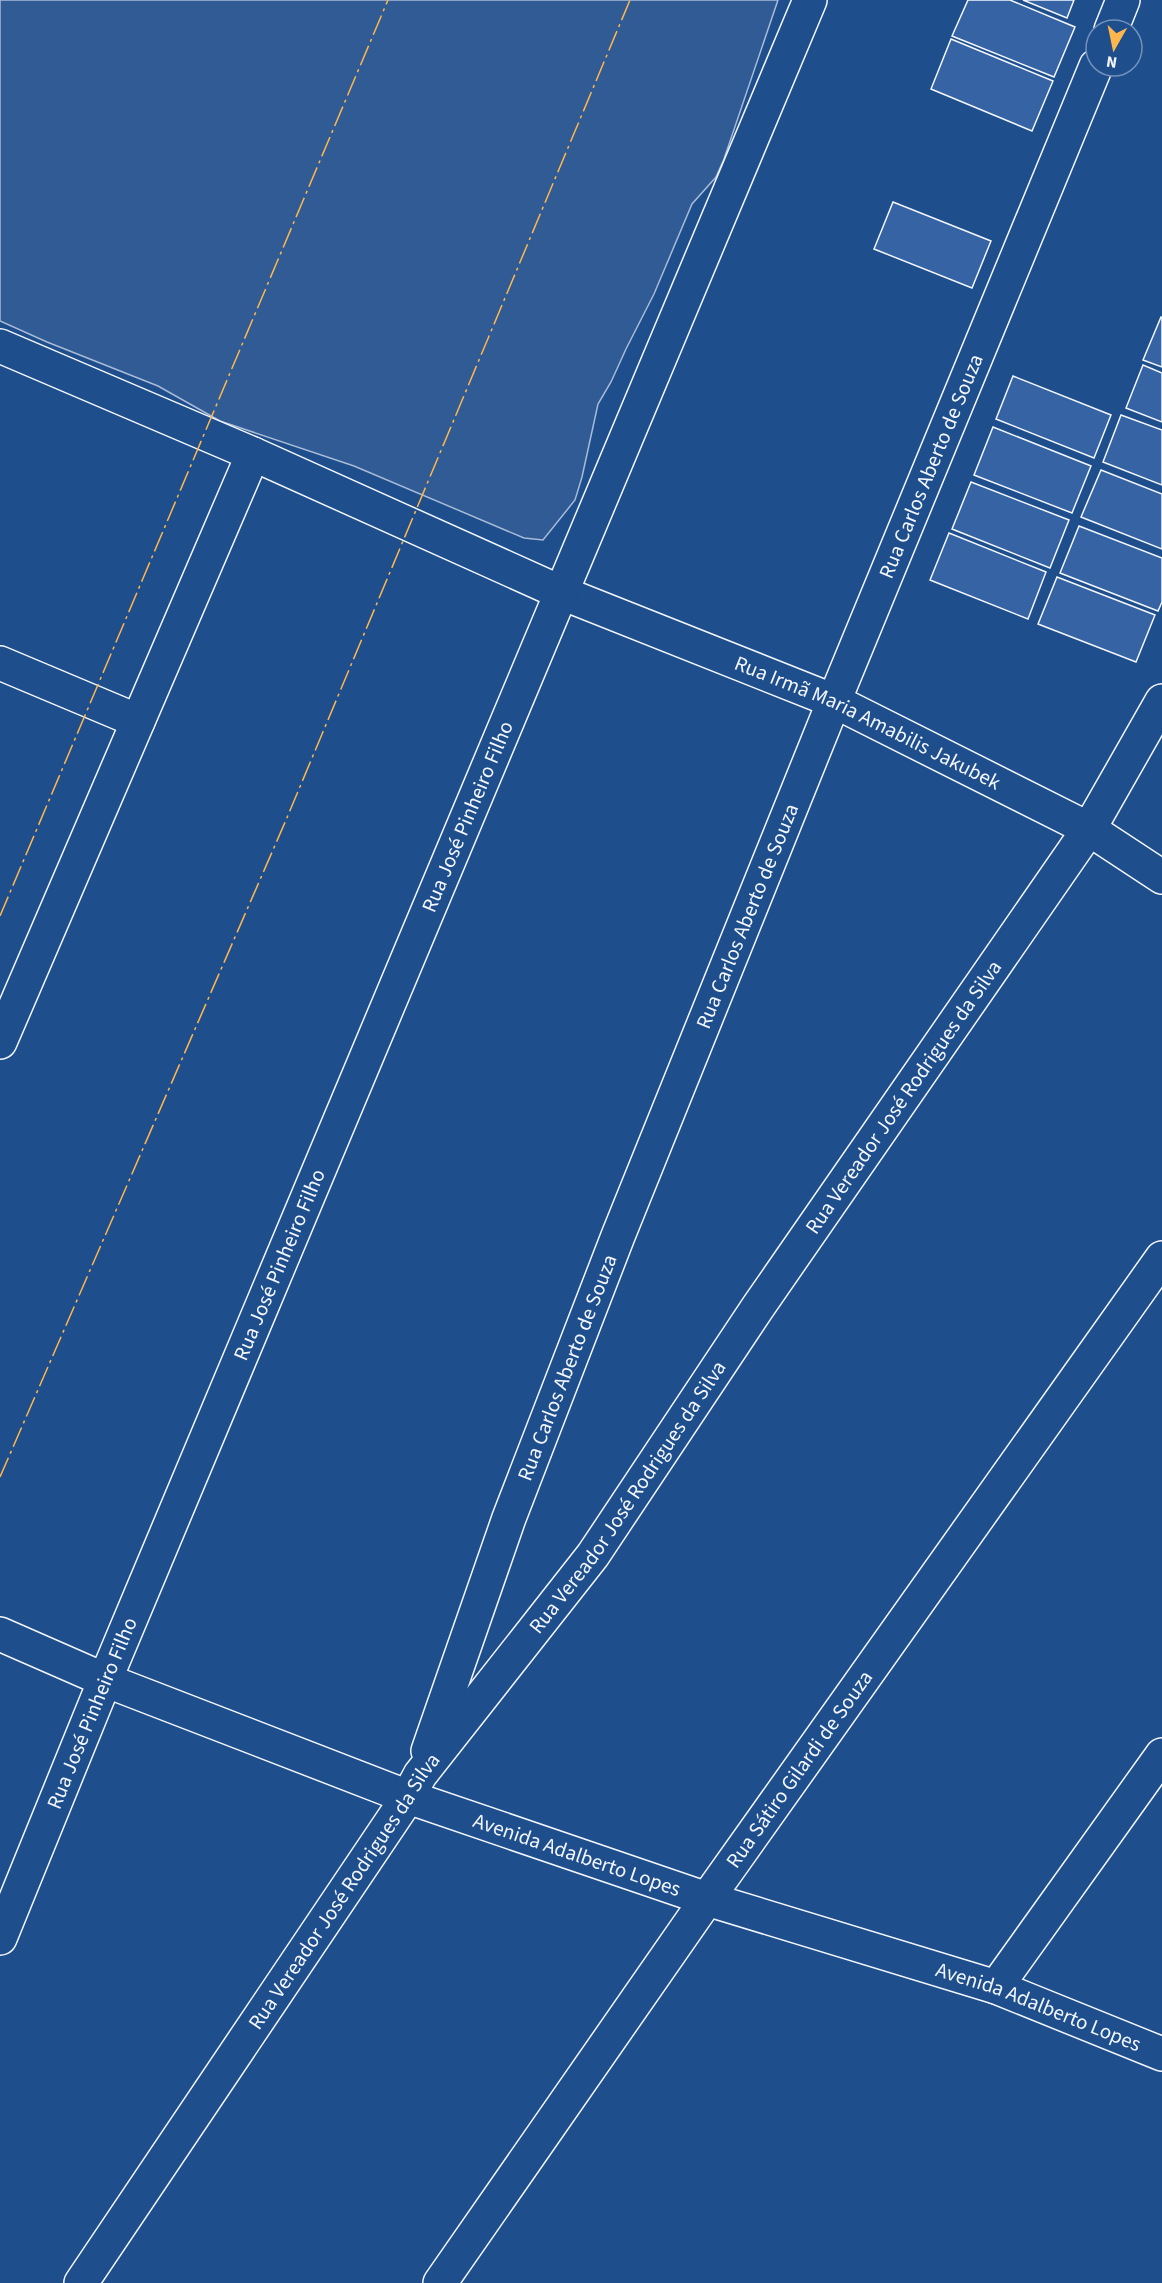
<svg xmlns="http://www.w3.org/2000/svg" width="1162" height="2283" viewBox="0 0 1162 2283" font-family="'Source Sans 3',sans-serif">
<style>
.built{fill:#305b95;stroke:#a8bbd7;stroke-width:1.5}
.building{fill:#3563a3;stroke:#f2f6ff;stroke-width:1.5}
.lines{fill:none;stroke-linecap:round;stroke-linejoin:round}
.minor-casing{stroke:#f2f6ff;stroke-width:36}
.minor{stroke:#1f4e8c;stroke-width:33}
.power{stroke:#ffb74d;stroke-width:1.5;stroke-dasharray:21 4.5 3 4.5;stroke-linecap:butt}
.labels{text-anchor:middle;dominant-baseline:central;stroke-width:4.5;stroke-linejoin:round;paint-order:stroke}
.street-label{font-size:21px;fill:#f2f6ff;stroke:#1f4e8c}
</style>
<rect width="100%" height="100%" fill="#1f4e8c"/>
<!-- built -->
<path class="built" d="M0,0h778l-54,159 -8,18 -24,27 -38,90 -28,55 -15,33 -13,22 -16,73 -7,23 -32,40 -19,-2 -170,-72 -134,-45 -62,-35 -111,-44 -47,-21z"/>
<!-- building -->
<path class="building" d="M968,0h42l65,27 -21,50 -102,-41z
M1023,0h51l-7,18z
M951,39l102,42 -21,50 -101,-42z
M893,202l98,39 -19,47 -98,-39z
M1161,317h1v50l-19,-7z
M1143,365l19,8v49l-36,-14z
M1013,376l98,39 -17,43 -98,-39z
M1121,415l41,15v55l-59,-23z
M993,427l98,39 -19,47 -98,-38z
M1101,470l61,24v55l-81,-32z
M971,482l98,38 -19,48 -98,-39z
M1079,526l83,32v44l-4,9 -98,-38z
M949,533l97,39 -18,47 -98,-39z
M1057,577l98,38 -19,47 -98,-38z"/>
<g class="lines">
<!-- minor casing -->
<g class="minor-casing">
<g id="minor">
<path d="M1111,30l12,-30"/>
<path id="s1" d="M0,346l253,108 309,139 272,108 255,128 73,48"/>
<path d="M0,663l138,58"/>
<path d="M0,1042l253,-588"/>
<path id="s2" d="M0,1634l105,46 303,117 299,102 289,88 166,67"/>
<path id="s3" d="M428,1751l81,-233 109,-282 216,-535 262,-635"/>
<path id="s4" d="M0,1938l105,-258 705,-1680"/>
<path d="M996,1987l166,-232"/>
<path id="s5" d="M81,2283l327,-486 12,-22 173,-220 165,-248 331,-478 73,-128"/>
<path id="s6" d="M440,2283l267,-384 455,-641"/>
</g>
</g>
<!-- minor -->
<use href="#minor" class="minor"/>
<!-- power -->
<path class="power" d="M0,916l388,-916
M0,1477l286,-657 344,-820"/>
</g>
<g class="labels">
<!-- street labels -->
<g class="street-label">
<text stroke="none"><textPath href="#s3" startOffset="1380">Rua Carlos Aberto de Souza</textPath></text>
<text stroke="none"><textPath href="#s1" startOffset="946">Rua Irmã Maria Amabilis Jakubek</textPath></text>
<text stroke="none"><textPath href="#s4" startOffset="1215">Rua José Pinheiro Filho</textPath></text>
<text stroke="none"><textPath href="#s3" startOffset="894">Rua Carlos Aberto de Souza</textPath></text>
<text stroke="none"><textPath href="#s5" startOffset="1444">Rua Vereador José Rodrigues da Silva</textPath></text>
<text stroke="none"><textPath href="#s4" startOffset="729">Rua José Pinheiro Filho</textPath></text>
<text stroke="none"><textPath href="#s3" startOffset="408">Rua Carlos Aberto de Souza</textPath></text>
<text stroke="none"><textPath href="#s5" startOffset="958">Rua Vereador José Rodrigues da Silva</textPath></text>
<text stroke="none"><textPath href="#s4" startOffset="243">Rua José Pinheiro Filho</textPath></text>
<text stroke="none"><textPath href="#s6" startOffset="627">Rua Sátiro Gilardi de Souza</textPath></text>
<text stroke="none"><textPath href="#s2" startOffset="618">Avenida Adalberto Lopes</textPath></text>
<text stroke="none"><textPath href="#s5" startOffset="472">Rua Vereador José Rodrigues da Silva</textPath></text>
<text stroke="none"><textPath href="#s2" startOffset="1104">Avenida Adalberto Lopes</textPath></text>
</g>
</g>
<!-- north arrow -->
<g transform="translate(1114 48) rotate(189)"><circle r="28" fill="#1f4e8c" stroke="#7391ba" stroke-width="1.5"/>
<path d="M0-4.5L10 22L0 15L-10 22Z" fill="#ffb74d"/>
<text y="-9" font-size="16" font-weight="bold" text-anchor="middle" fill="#f2f6ff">N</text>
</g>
</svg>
